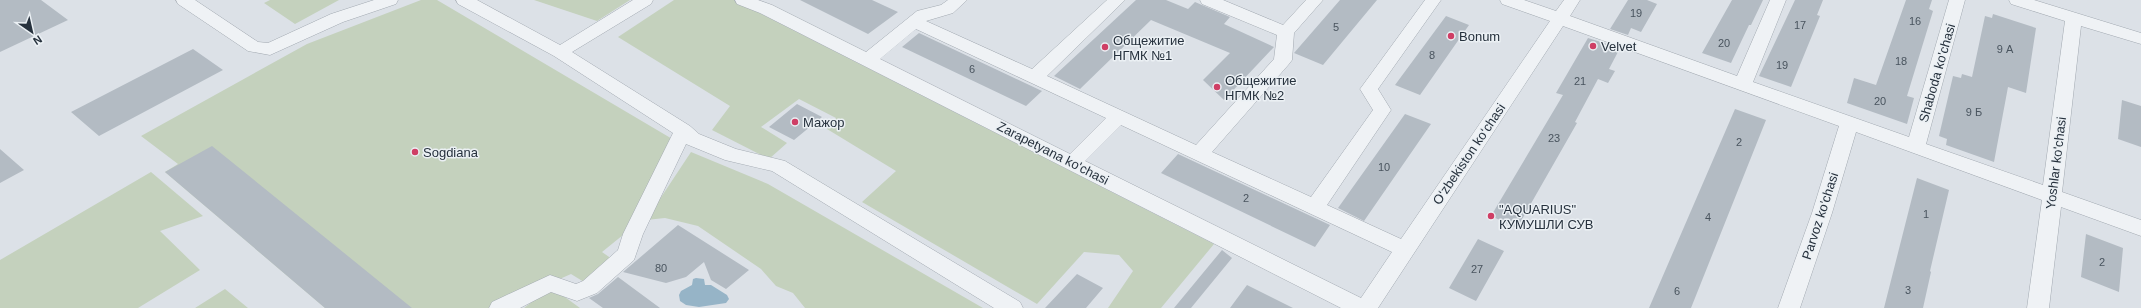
<svg xmlns="http://www.w3.org/2000/svg" width="2141" height="308" viewBox="0 0 2141 308" font-family="Arial,sans-serif">
<style>
.green{fill:#c4d1bd}
.water{fill:#96b4c7}
.building{fill:#b3bbc3}
.lines{fill:none;stroke-linecap:round;stroke-linejoin:round}
.minor-casing{stroke:#a2a9b1;stroke-width:1}
.minor{fill:#eff2f5;fill-rule:evenodd}
.poi-dot{fill:#cf3e65;stroke:#ebf0f4;stroke-width:1.5}
.labels{text-anchor:middle;dominant-baseline:central;stroke-width:3;stroke-linejoin:round;paint-order:stroke}
.number-label{font-size:11px;fill:#49545e}
.poi-label{font-size:13px;fill:#26313d;stroke:#ebf0f4;text-anchor:start}
.street-label{font-size:13px;fill:#26313d;stroke:#ebf0f4}
</style>
<rect width="100%" height="100%" fill="#dce1e7"/>
<!-- green -->
<path class="green" d="M270,0h69l-44,24 -31,-21z
M421,0h16l237,140 -51,95 -21,17 10,7 -28,23 -13,-8 -77,34h-169l-160,-136 13,-8 -37,-28 166,-92z
M534,0h96l-33,21z
M674,0h60l480,244 -53,64h-53l25,-37 -14,-16 -35,-3 -47,52 -175,-102 34,-31 -69,-42 9,-11 -37,-19 -38,28 26,16 -18,16 -57,-29 18,-24 -112,-69z
M691,152l77,32 215,124h-178l-12,-15 -17,-7 -15,-17 -63,-43 -33,-8 -19,2z
M151,172l52,44 -43,15 40,39 -62,38h-138v-48z
M551,287l29,21h-56z
M225,289l23,19h-53z"/>
<!-- water -->
<path class="water" d="M696,278l8,1 1,6h6l16,10 2,4 -3,4 -27,4 -13,-2 -6,-4 -1,-6 2,-4 11,-6 1,-6z"/>
<!-- building -->
<path class="building" d="M0,0h41l27,20 -68,32z
M800,0h72l26,12 -30,22z
M1136,0h30l22,9 7,-7 35,15 -6,7 50,23 -50,53 -21,-20 27,-27 -79,-33 -71,69 -26,-13z
M1340,0h37l-54,65 -29,-12z
M1628,0h19l10,4 -16,28 -10,-4 -3,7 -18,-6z
M1732,0h31l-12,25h-2l-18,38 -29,-10z
M1795,0h28l-6,15 3,1 -29,71 -32,-11z
M1906,0h26l-3,9 4,2 -26,85 7,2 -7,26 -60,-21 7,-25 22,7z
M1993,14l43,14 -10,65 -18,-6 -14,75 -48,-17 1,-6 -8,-3 14,-60 8,2 1,-4 10,3 13,-61 7,2z
M1446,16l23,9 -49,70 -25,-10z
M919,33l123,58 -16,15 -124,-59z
M1588,38l32,10 -11,21 6,2 -7,12 -10,-4 -23,43 2,1 -60,105 -26,-12 72,-121 -7,-2z
M193,49l30,21 -124,66 -28,-24z
M2122,100l19,6v41l-23,-8z
M797,104l25,13 -28,23 -25,-13z
M1735,109l31,11 -75,188h-42z
M1405,114l26,10 -67,97 -26,-13z
M212,146l126,102 74,60h-87l-160,-136z
M0,149l24,21 -24,13z
M1178,154l152,71 -15,22 -154,-74z
M1917,178l32,12 -19,81 1,1 -8,36h-39z
M678,225l71,45 -23,19 -15,-9 -7,-18 -18,15 -20,6 -43,-11z
M2086,234l37,14 -4,44 -38,-15z
M1478,239l26,12 -28,50 -27,-13z
M1222,250l10,8 -41,50h-17z
M1077,274l26,14 -17,20h-41z
M618,277l42,31h-57l-14,-10 9,-4z
M1247,285l46,23h-63z"/>
<g class="lines">
<!-- minor casing -->
<g class="minor-casing">
<path id="minor" d="M176,0h19l63,42 10,1 63,-29 43,-14h24l-2,4 -53,18 -73,33 -22,-4 -70,-47z
M456,0h21l83,45 73,-45h20l-2,4 -79,48 118,74 9,8 37,15 49,12 235,141 3,6h-29l-222,-137 -47,-11 -39,-16 -43,90 -9,26 -37,33 -20,8 -26,-9 -31,16h-31l3,-6 58,-27 26,9 7,-3 35,-31 5,-16 50,-101 -119,-77 -96,-52z
M735,0h23l14,5 94,47 51,-41 24,-6 7,-5h19l-14,13 -27,8 106,48 75,-69h18l-78,76 149,69 78,-86 3,-24 -75,-31 -2,-4h23l60,25 23,-25h17l-29,33 -2,27 -3,4 -77,88 99,45 62,-87 -13,-21 3,-4 62,-85h16l-63,89 13,21 -64,95 74,34 149,-218 -48,-17 -2,-4h24l32,11 8,-11h16l-10,16 167,60 33,-76h16l-33,82 156,55 40,-137h16l-39,144 117,41 22,-164 -54,-17 -2,-4h25l107,33v11l-60,-18 -19,166 79,28v16l-80,-29 -12,101h-22l15,-108 -186,-68 -24,81 -32,95h-22l34,-95 27,-87 -276,-100 -185,282h-37l-581,-295 -23,-9zM916,29l190,89 -36,36 -190,-95zM1121,125l271,127 -31,46 -276,-137z"/>
</g>
<!-- minor -->
<use href="#minor" class="minor"/>
</g>
<!-- markers -->
<g class="poi-dot">
<circle cx="1451" cy="36" r="4"/>
<circle cx="1593" cy="46" r="4"/>
<circle cx="1105" cy="47" r="4"/>
<circle cx="1217" cy="87" r="4"/>
<circle cx="795" cy="122" r="4"/>
<circle cx="415" cy="152" r="4"/>
<circle cx="1491" cy="216" r="4"/>
</g>
<g class="labels">
<!-- number labels -->
<g class="number-label">
<text x="1636" y="13">19</text>
<text x="1915" y="21">16</text>
<text x="1800" y="25">17</text>
<text x="1336" y="27">5</text>
<text x="1724" y="43">20</text>
<text x="2005" y="49">9 А</text>
<text x="1432" y="55">8</text>
<text x="1901" y="61">18</text>
<text x="1782" y="65">19</text>
<text x="972" y="69">6</text>
<text x="1580" y="81">21</text>
<text x="1880" y="101">20</text>
<text x="1974" y="112">9 Б</text>
<text x="1554" y="138">23</text>
<text x="1739" y="142">2</text>
<text x="1384" y="167">10</text>
<text x="1246" y="198">2</text>
<text x="1926" y="214">1</text>
<text x="1708" y="217">4</text>
<text x="2102" y="262">2</text>
<text x="661" y="268">80</text>
<text x="1477" y="269">27</text>
<text x="1908" y="290">3</text>
<text x="1677" y="291">6</text>
</g>
<!-- poi labels -->
<g class="poi-label">
<text x="1459" y="36">Bonum</text>
<text x="1113" y="40">Общежитие<tspan x="1113" dy="15">НГМК №1</tspan></text>
<text x="1601" y="46">Velvet</text>
<text x="1225" y="80">Общежитие<tspan x="1225" dy="15">НГМК №2</tspan></text>
<text x="803" y="122">Мажор</text>
<text x="423" y="152">Sogdiana</text>
<text x="1499" y="209">"AQUARIUS"<tspan x="1499" dy="15">КУМУШЛИ СУВ</tspan></text>
</g>
<!-- street labels -->
<g class="street-label">
<text transform="translate(1937 73) rotate(-74)">Shaboda ko'chasi</text>
<text transform="translate(1053 153) rotate(27)">Zarapetyana ko'chasi</text>
<text transform="translate(1469 154) rotate(-56)">O‘zbekiston ko‘chasi</text>
<text transform="translate(2056 163) rotate(-83)">Yoshlar ko'chasi</text>
<text transform="translate(1820 216) rotate(-72)">Parvoz ko'chasi</text>
</g>
</g>
<!-- north arrow -->
<g transform="translate(32 32) rotate(146)" stroke="#ebf0f4" stroke-width="3" paint-order="stroke">
<path d="M0-3L7 15L0 10L-7 15Z" fill="#26313d"/>
<text y="-6" font-size="11" font-weight="bold" text-anchor="middle" fill="#26313d">N</text>
</g>
</svg>
